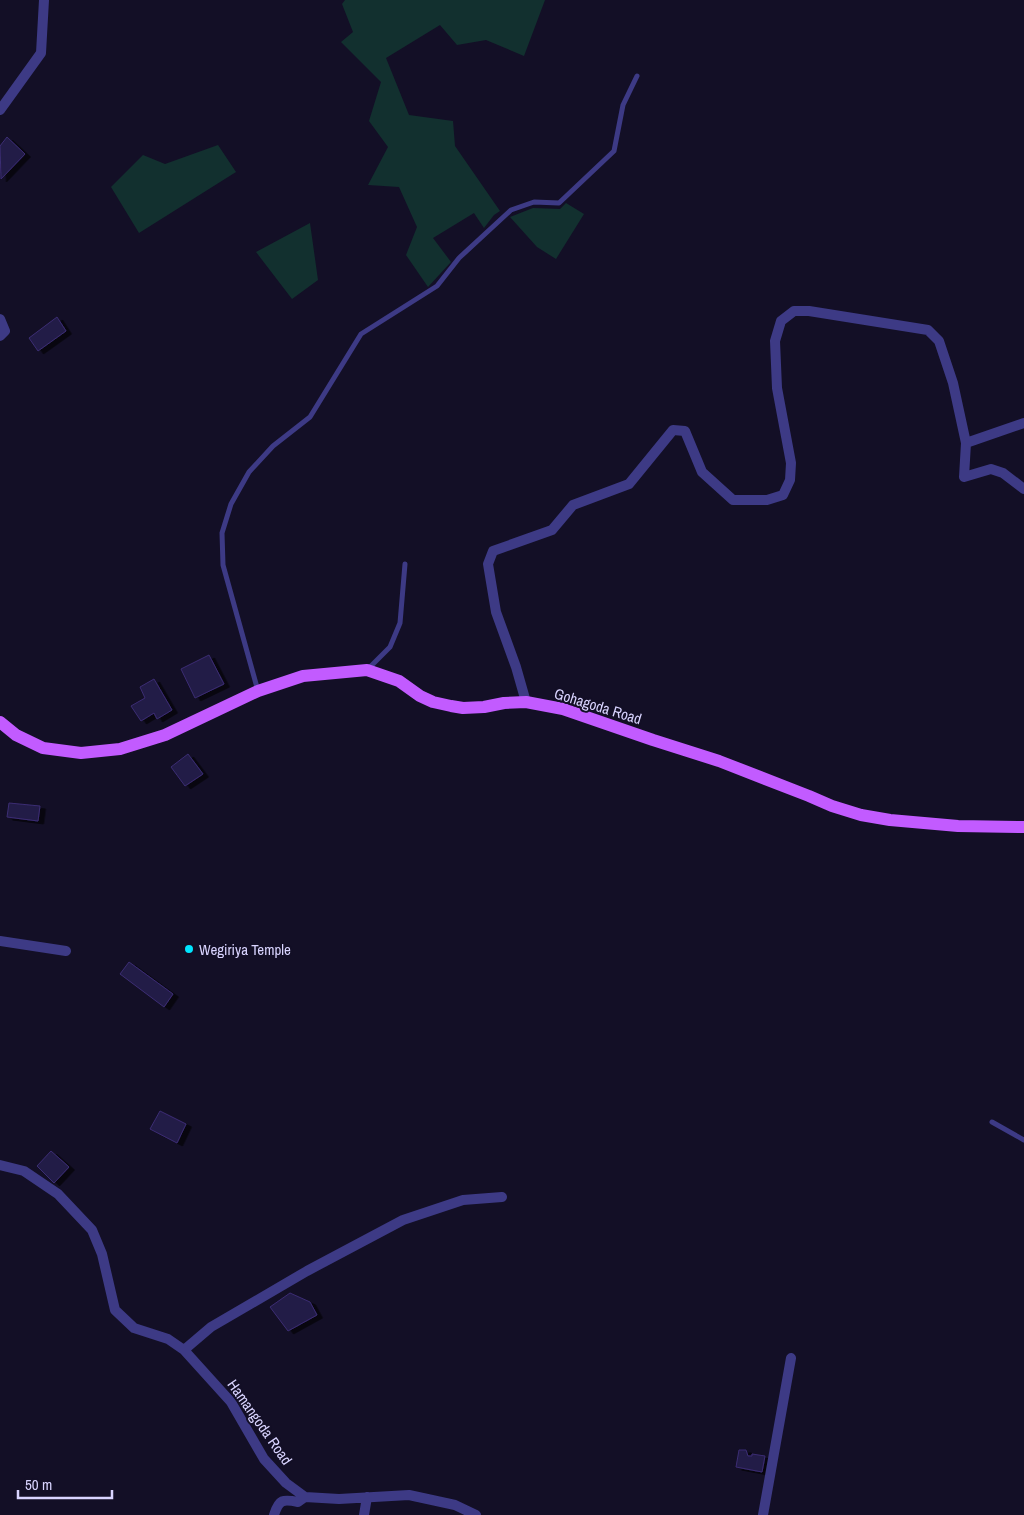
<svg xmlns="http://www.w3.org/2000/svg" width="1024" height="1515" viewBox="0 0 1024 1515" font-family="'Archivo Narrow',sans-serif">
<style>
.green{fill:#12302f}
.building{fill:#241b47;stroke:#3b2d73;filter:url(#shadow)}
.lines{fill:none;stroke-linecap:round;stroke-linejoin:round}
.lane{stroke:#3d3a85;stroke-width:5}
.street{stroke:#3d3a85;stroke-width:10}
.primary{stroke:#c25bff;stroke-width:12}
.poi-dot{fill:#00e5ff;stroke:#130f26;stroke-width:2}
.labels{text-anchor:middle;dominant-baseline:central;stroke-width:4;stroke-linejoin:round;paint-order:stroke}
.street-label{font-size:15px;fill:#d9d4ff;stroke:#130f26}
.poi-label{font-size:15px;fill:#d9d4ff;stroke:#130f26;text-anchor:start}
</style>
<defs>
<filter id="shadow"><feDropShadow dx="5.5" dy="3" stdDeviation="0" flood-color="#0009"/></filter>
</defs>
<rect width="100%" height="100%" fill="#130f26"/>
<!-- green -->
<path class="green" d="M345,0h200l-21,56 -38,-16 -29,5 -17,-20 -54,33 23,57 44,6 2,25 45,65 -6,4 -10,13 -10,-15 -41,25 18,24 -23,25 -22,-32 11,-28 -18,-40 -31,-2 20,-38 -19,-26 12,-39 -40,-40 12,-10 -11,-28z
M218,145l18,27 -97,61 -28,-46 32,-32 22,9z
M566,203l18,11 -28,45 -19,-12 -27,-30 23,-9 27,1z
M310,223l8,57 -26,19 -36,-47z"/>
<!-- building -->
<path class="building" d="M7,137l18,17 -24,25 -1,-33z
M57,317l9,14 -28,20 -9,-13z
M209,655l15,29 -29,14 -14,-29z
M154,679l18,31 -15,9 -3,-6 -13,8 -10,-15 14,-8 -5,-11z
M188,754l15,20 -18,12 -14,-19z
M9,803l31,3 -2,15 -31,-4z
M129,962l44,32 -9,13 -44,-33z
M160,1111l26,13 -9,19 -27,-14z
M51,1151l18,16 -15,16 -17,-17z
M290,1293l20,9 7,13 -29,16 -18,-24z
M739,1450h7l2,6h4v-2l13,2 -3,16 -26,-5z"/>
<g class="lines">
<!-- lane -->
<path class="lane" d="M369,668l21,-21 10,-24 5,-59
M258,691l-35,-126 -1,-32 9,-29 18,-32 24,-26 37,-29 51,-83 76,-48 22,-28 52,-48 23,-8 25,1 55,-52 9,-46 14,-29
M992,1122l32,18"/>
<!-- street -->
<path class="street" d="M0,110l41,-57 3,-53
M0,319l5,12 -5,5
M966,443l58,-20
M526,702l-10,-35 -20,-55 -8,-48 5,-13 59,-21 21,-25 56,-21 44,-54 12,1 17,41 31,28h34l16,-5 7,-15 1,-17 -14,-75 -2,-47 6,-20 13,-10h15l119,19 11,11 14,42 13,60 -2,34 27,-8 12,4 21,16
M0,941l66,10
M0,1165l24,6 34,23 34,36 10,24 13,56 19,18 34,11 16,11 47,52 33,57 22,24 19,14 34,2 70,-4 46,10 21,10
M184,1350l27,-23 96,-56 96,-51 60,-20 39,-3
M274,1515c5,-16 9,-16 24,-13l7,-5
M364,1515l3,-18
M763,1515l28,-157"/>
<!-- primary -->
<path class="primary" d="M0,722l16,13 27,13 38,5 39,-4 45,-14 93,-44 45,-15 64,-6 32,11 21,15 13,6 18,4 12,2 21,-1 20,-4 22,-1 37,7 90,31 66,21 90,35 23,10 29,9 29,5 68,6 66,1"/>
</g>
<!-- markers -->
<circle class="poi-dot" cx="189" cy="949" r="5"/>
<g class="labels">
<!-- street labels -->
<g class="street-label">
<text transform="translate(598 706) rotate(17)">Gohagoda Road</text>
<text transform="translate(260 1422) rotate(55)">Hamangoda Road</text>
</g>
<!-- poi labels -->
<g class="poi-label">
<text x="199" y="949">Wegiriya Temple</text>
</g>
</g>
<!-- scale -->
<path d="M18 1490v8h94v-8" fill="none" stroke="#d9d4ff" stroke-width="2.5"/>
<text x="25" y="1490" font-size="15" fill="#d9d4ff" stroke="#130f26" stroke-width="4" paint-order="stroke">50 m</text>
</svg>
